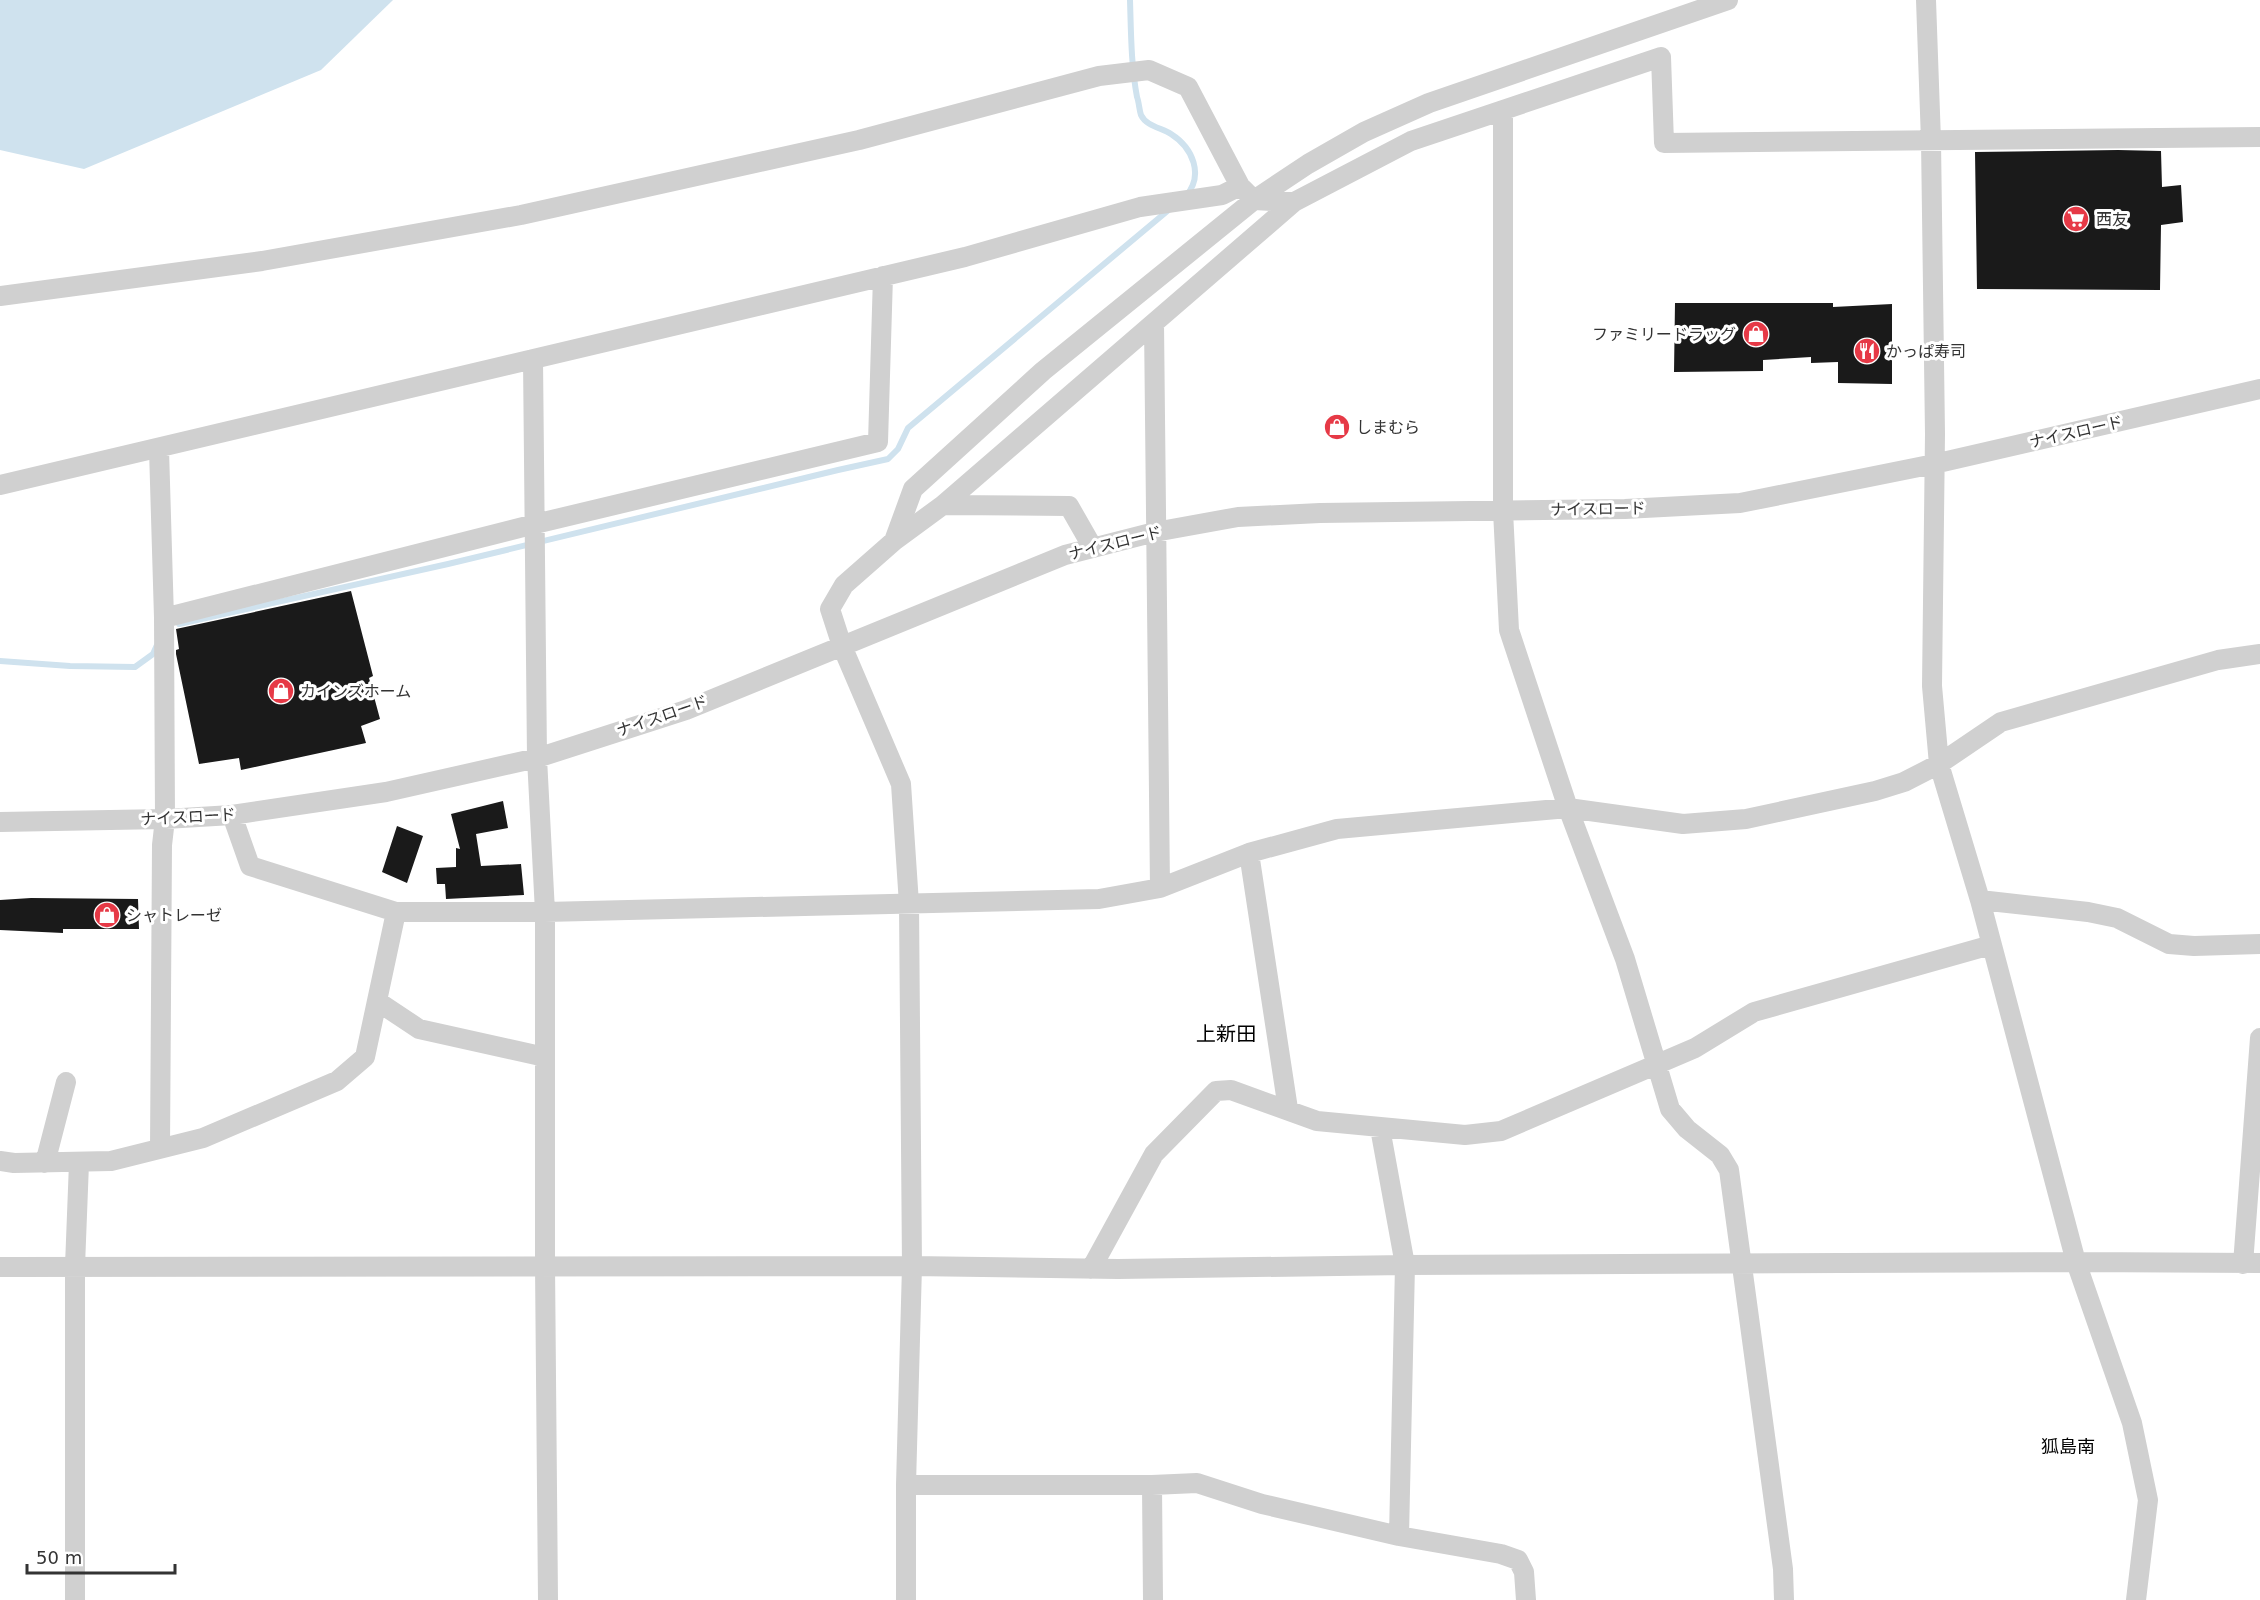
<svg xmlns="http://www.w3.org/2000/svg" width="2260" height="1600" viewBox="0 0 2260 1600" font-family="'DejaVu Sans','Noto Sans JP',sans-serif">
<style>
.water{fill:#cfe2ee}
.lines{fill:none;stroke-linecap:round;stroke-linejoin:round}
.stream{stroke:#cfe2ee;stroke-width:6}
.building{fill:#1a1a1a}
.minor{stroke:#d0d0d0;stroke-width:20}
.labels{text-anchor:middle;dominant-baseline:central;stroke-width:6;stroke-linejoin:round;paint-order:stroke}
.poi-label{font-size:16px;fill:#333;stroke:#fff;text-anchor:start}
.street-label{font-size:16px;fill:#333;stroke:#fff}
.neighbourhood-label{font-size:18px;fill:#000;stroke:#fff}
.quarter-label{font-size:20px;fill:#000;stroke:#fff}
</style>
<rect width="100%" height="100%" fill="#fff"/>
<!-- water -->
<path class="water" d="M0,0h393l-72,70 -237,99 -84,-19z"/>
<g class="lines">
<!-- stream -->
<path class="stream" d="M1130,0c1,32 1,65 7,97 2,5 2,12 4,18 5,11 21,13 30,19 22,14 33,41 15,62
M179,624l269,-60 390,-94 50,-11 10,-10 10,-21 263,-220
M0,661l70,5 65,1 18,-13 4,-9"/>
</g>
<!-- building -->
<path class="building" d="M2118,150l43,1 1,36 19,-2 2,37 -22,3 -1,65 -183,-1 -2,-137z
M1675,303h158v4l59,-3v80l-54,-1v-21l-27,1v-6l-48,3v11l-89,1z
M351,591l22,85 -4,2 11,41 -19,7 5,17 -125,27 -2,-12 -40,6 -23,-110v-4l3,-1 -3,-20z
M503,801l5,27 -32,6 5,32 40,-2 3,31 -78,4 -1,-15h-8l-1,-16 20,-1v-19l4,1 -9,-35z
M397,826l26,10 -16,47 -25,-11z
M31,898l107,1 1,30h-76v4l-63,-3v-30z"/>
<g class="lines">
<!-- minor -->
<path class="minor" d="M1926,0l5,141 4,293 -3,252 7,78 41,136 96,362 56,161 16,77 -12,100
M1503,111v400l6,119 59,178 57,151 45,150 17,20 33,26 9,15 54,399 1,31
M0,296l262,-35 259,-46 338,-75 240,-64 50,-6 39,17 52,99 14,14 40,2 117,-61 250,-84 3,86 596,-6
M1154,323l6,565
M533,359l4,399 8,154v353l3,335
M159,449l5,169 1,201 -3,26 -2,304
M0,485l965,-228 175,-50 82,-12 18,-9
M943,505l126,1 24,42
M894,541l49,-36 351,-303
M164,618l371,-94 343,-82 5,-166
M232,815l18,51 146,46h149l554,-13 61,-11 89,-35 88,-24 231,-21 115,16 63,-5 129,-28 29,-9 35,-18 62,-42 217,-62 42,-6
M0,822l165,-3 67,-4 154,-23 151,-34 149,-48 379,-155 90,-23 83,-15 82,-4 305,-4 115,-6 194,-39 326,-75
M1249,853l39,256
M1980,900l108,12 29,6 52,26 25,2 66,-2
M377,1001l42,28 126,28
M1380,1128l25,137 -6,271
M0,1161l14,2 97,-2 92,-23 134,-57 28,-24 31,-145
M45,1163l21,-81
M2243,1264l17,-226
M0,1267l912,-1 206,3 287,-4 671,-3 184,1
M1091,1269l63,-115 62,-63 15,-1 86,31 148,14 36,-4 194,-83 59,-36 237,-67
M906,1485h246l45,-2 65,21 137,32 102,18 17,6 6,12 2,28
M1152,1485l1,115
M75,1600v-334l4,-103
M906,1600v-115l6,-219 -3,-362 -8,-120 -59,-138 -12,-37 14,-24 50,-44 19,-52 130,-118 211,-171 54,-36 56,-32 65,-29 299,-103"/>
</g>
<!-- icons -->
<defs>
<g id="supermarket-disc" transform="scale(1.35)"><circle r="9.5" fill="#e63946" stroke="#fff"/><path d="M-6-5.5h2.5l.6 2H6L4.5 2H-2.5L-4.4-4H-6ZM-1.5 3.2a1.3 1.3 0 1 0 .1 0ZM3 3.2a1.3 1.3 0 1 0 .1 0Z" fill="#fff"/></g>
<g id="shop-disc" transform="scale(1.35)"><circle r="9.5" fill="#e63946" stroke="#fff"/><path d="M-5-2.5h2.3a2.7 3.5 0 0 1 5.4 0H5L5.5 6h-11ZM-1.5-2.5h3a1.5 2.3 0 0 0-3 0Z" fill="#fff"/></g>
<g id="restaurant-disc" transform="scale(1.35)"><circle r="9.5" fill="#e63946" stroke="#fff"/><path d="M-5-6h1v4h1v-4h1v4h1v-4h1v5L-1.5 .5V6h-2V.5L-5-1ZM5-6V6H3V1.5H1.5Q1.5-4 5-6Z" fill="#fff"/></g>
</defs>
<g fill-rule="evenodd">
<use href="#supermarket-disc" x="2076" y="219"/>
<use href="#shop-disc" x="1756" y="334"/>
<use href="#restaurant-disc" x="1867" y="351"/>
<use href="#shop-disc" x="1337" y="427"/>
<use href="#shop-disc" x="281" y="691"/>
<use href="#shop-disc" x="107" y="915"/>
</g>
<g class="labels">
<!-- poi labels -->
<g class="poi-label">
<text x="2096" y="219">西友</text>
<text x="1736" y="334" text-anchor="end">ファミリードラッグ</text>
<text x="1886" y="351">かっぱ寿司</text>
<text x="1356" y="427">しまむら</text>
<text x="300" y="691">カインズホーム</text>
<text x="126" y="915">シャトレーゼ</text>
</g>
<!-- street labels -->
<g class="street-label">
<text transform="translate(2076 432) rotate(-13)">ナイスロード</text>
<text transform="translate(1598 509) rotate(-1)">ナイスロード</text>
<text transform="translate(1115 543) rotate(-14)">ナイスロード</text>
<text transform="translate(662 716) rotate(-19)">ナイスロード</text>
<text transform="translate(188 817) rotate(-3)">ナイスロード</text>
</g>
<!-- neighbourhood labels -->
<g class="neighbourhood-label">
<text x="2068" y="1446">狐島南</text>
</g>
<!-- quarter labels -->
<g class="quarter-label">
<text x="1226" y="1034">上新田</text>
</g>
</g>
<!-- scale -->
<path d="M27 1564v9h148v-9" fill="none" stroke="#333333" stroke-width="3"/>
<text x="36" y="1564" font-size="18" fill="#333333" stroke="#ffffff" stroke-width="4.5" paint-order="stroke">50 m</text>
</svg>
